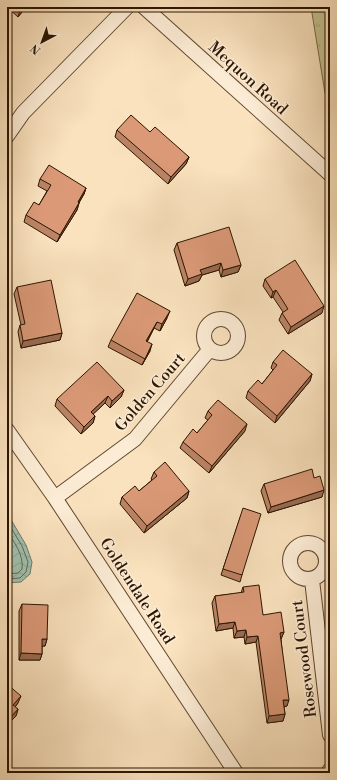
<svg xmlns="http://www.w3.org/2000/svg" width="337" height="780" viewBox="0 0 337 780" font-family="'Libre Bodoni',serif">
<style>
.grass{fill:url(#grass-tufts);stroke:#776c47}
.water{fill:url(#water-waves);stroke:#717b67}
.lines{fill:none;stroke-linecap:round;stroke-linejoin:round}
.shore{stroke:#656a56;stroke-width:1}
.street-casing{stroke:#5f4830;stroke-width:16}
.street{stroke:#fcecd5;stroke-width:14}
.wall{fill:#bc8466;stroke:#2b1500}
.shaded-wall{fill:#996b53;stroke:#2b1500}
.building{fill:#db9977;stroke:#2b1500}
.labels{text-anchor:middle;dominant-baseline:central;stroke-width:3.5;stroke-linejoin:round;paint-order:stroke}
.street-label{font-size:16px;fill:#2b1500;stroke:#fcecd5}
</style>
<defs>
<pattern id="grass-tufts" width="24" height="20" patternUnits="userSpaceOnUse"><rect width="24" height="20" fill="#c3c28e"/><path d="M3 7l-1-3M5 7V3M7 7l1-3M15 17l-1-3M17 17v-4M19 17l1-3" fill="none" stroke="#a8a679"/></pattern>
<pattern id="water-waves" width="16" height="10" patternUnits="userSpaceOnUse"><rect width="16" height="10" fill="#9fbfac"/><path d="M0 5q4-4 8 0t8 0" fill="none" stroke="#89a392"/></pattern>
</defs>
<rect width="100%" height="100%" fill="#fae2be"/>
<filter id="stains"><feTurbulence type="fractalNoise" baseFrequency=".005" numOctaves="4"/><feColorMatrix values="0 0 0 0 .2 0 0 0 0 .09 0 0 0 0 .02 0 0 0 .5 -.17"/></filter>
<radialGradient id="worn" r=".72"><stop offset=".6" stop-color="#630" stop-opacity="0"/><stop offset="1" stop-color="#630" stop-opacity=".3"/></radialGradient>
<!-- grass -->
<path class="grass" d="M311,7h19v102l-5,-16z"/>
<!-- water -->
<path class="water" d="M7,513l19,32 6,17 -2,12 -9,8 -14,1z"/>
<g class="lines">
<!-- shore -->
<path class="shore" d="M7,521l15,25 6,16 -2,10 -6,6 -13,1
M7,531c7,11 17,24 15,38l-4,4 -11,1"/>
<!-- street casing -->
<g class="street-casing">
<path id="street" d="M144,7l186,167
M7,136l16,-23 104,-106
M204 336a17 17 0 1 1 34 0a17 17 0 1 1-34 0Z
M7,430l48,68 181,275
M55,498l80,-59 75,-90
M290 561a18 18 0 1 1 36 0a18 18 0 1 1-36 0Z
M312,580l18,155
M328,773l2,-3"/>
</g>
<!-- street -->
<use href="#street" class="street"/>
</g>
<!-- wall -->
<path class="wall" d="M7,7h19l-8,10z
M117,130l33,2 39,25 -3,7 -18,20 -53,-47z
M40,179l46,9 -2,6 -5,9 -2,7 -20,32 -33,-20 2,-7 13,-10 8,-14 -9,-5z
M177,243l64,22 -3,7 -17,5 -2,-7 -17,5 -3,6 -14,5 -11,-36z
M265,279l57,34 -34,21 -9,-14 3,-7 1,-1 -10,-15 -2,1 -8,-12z
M17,287l45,46 -2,7 -39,8 -3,-16 2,-7h1l-7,-31z
M167,318l-7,13 -6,-3 -7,14 3,9 -8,14 -34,-18 3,-7z
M273,362l39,12 -2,7 -35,42 -29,-25 2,-7 14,-7 11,-14 -2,-2z
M124,390l-3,7 -11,11 -5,-5 -12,11 2,2 -2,7 -12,11 -26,-28 2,-7z
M208,411l37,20 -36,42 -29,-25 3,-6 14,-9 11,-13 -3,-2z
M154,472l35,19 -2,7 -43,35 -24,-29 2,-7 17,-6 13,-11 -1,-1z
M314,478l8,19 -54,16 -7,-22 3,-7z
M241,515l1,60 -2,7 -19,-7z
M243,587l20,28 21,17 -3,7 6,67 -3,1 1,7 -2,7 -16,2 -11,-81 -11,2 -1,-7 -10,1 -1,-10 -17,3 -4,-28 3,-7 26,-3z
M22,604l25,35 -2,7h-3v8l-2,6h-21v-49z
M7,684l11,19 -3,4 3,2 -2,7 -9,9z"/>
<!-- shaded-wall -->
<path class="shaded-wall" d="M23,7h3l-8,10 2,-7z
M189,157l-3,7 -18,20 3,-7z
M86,188l-2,6 -9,15 3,-7z
M79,203l-2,7 -20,32 3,-7z
M221,263l-2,7 -17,5 -3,6 -14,5 3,-7 12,-9z
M241,265l-3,7 -17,5 2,-7z
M276,290l-3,7 -2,1 2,-6z
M324,306l-2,7 -34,21 3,-7z
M170,311l-3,7 -7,13 2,-7z
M157,322l-13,26 2,-7z
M62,333l-2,7 -39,8 2,-7z
M152,344l-2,7 -8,14 3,-6z
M312,374l-2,7 -35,42 2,-7z
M124,390l-3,7 -11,11 2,-7z
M108,396l-3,7 -17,16 3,-7z
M95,416l-2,7 -12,11 3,-7z
M247,424l-2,7 -36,42 3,-7z
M324,490l-2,7 -54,16 3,-6z
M189,491l-2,7 -43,35 3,-7z
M235,622l-2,6 -17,3 3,-7z
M246,630l-2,7 -10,1 3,-7z
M284,632l-3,7h-3l2,-6z
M258,636l-2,6 -11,2 2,-7z
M42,639h5l-2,7h-5z
M21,653l21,1 -2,6h-21z
M21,696l-3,7 -7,9 2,-7z
M283,700h6l-2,6 -6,1z
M18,709l-2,7 -9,9 3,-7z
M285,714l-2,7 -16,2 2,-7z"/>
<!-- building -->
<path class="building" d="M17,7h6l-3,3z
M131,115l19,17 5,-5 34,30 -18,20 -54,-47z
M49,165l37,23 -8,14 1,1 -19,32 -34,-20 8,-13 5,3 12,-20 -11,-6z
M229,227l12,38 -18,5 -2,-7 -21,7 2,4 -14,5 -11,-36z
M295,260l29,46 -33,21 -9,-14 6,-4 -12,-19 -3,2 -8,-13z
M51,280l11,53 -39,8 -3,-16 5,-1 -8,-37z
M137,293l33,18 -8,13 -5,-2 -11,19 6,3 -7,15 -34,-19z
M283,350l29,24 -35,42 -29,-25 10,-11 4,4 15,-19 -4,-3z
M97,362l27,28 -12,11 -4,-5 -17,16 4,4 -11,11 -27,-28z
M218,400l29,24 -35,42 -29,-24 10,-13 4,4 15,-18 -4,-4z
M165,462l24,29 -42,35 -25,-29 13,-11 4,5 18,-15 -3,-4z
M312,469l2,9 6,-2 4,14 -53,17 -7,-23z
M243,508l18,6 -19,61 -19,-6z
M259,585l4,30 18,-3 3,20 -4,1 9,67h-6l2,14 -16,2 -11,-80 -11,1 -1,-7 -9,1 -2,-9 -16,2 -4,-28 29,-4 -1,-5z
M22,604l26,1 -1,34h-5v15l-21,-1z
M7,684l14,12 -8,9 5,4 -8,9 -3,-2z"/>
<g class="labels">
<!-- street labels -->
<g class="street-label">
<text transform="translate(248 78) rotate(42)">Mequon Road</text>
<text transform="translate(150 392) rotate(-49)">Golden Court</text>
<text transform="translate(137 591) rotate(57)">Goldendale Road</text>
<text transform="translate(304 659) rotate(-97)">Rosewood Court</text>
</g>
</g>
<!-- margin -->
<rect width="337" height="780" fill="none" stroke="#fae2be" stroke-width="24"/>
<rect x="8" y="8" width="321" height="764" fill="none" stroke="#2b1500" stroke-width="2"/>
<rect x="12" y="12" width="313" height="756" fill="none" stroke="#2b1500"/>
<!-- north arrow -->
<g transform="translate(42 42) rotate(221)" stroke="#fcecd5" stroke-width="3" paint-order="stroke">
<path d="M0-3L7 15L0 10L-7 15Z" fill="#2b1500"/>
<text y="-6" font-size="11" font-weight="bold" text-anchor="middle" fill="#2b1500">N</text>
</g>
<rect width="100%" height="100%" filter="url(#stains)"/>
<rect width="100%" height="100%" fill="url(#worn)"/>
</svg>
